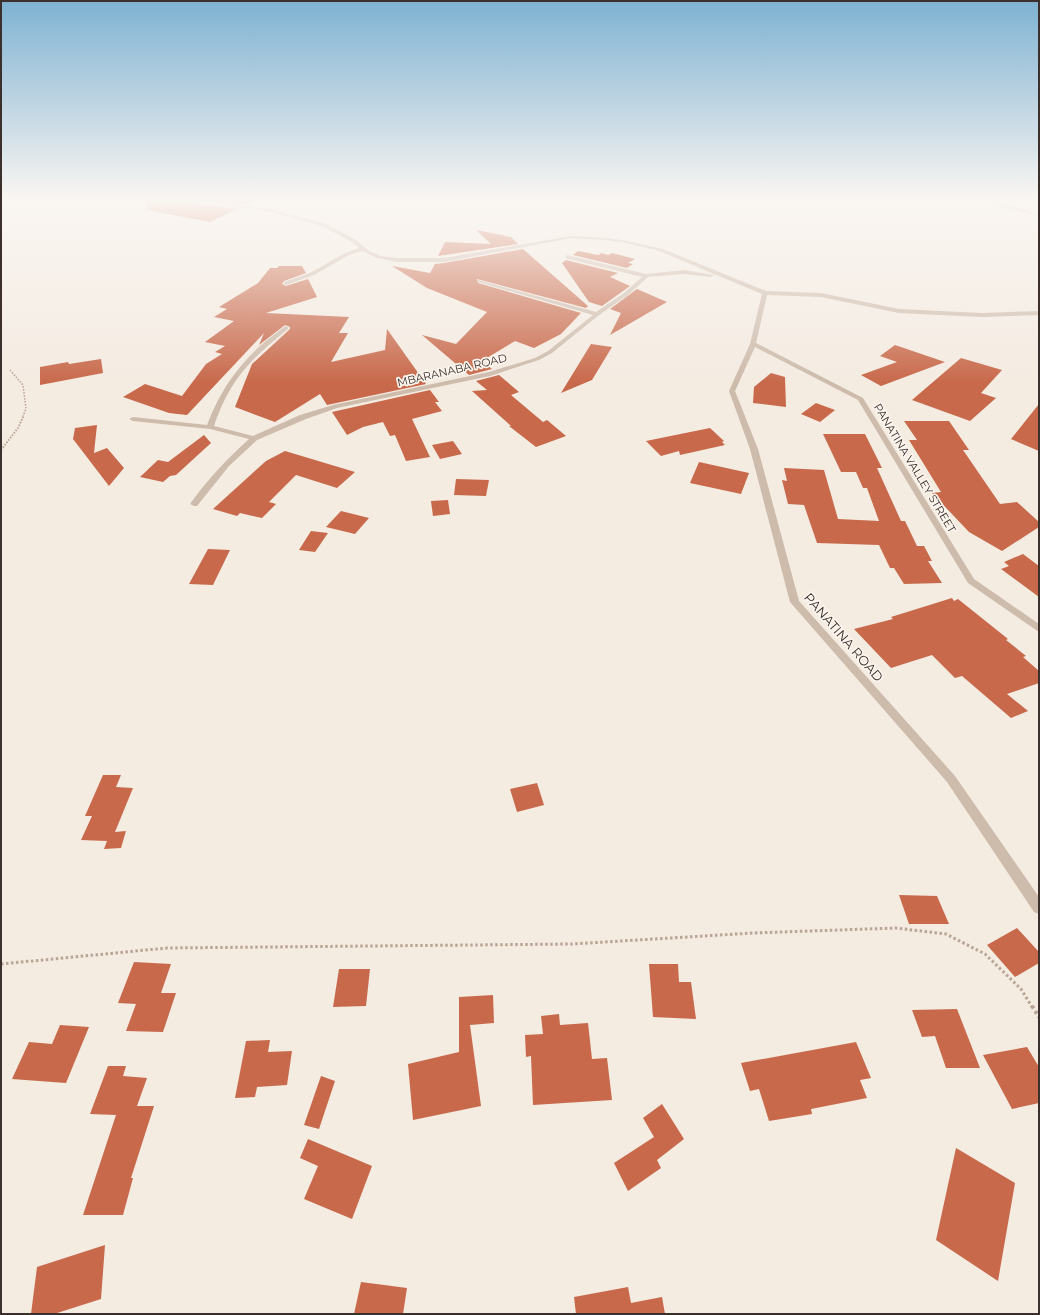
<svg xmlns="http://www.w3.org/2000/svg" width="1040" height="1315" viewBox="0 0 1040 1315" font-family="Montserrat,sans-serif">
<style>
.building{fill:#c8694b}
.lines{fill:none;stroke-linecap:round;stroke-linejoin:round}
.path-far3{stroke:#b9a596;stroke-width:1.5;stroke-dasharray:1.5 1.5;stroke-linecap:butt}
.path-far2{stroke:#b9a596;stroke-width:2;stroke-dasharray:1.5 1.5;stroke-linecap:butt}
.path-far1{stroke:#b9a596;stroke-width:3;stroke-dasharray:2.5 2.5;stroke-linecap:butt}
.path{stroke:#b9a596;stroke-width:4;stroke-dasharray:3 3;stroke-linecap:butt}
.minor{fill:#cdbbac;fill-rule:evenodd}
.labels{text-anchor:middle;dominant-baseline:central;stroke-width:3.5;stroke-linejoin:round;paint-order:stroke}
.far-street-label{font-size:11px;fill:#3b302b;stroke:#fbf5ee}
.street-label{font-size:13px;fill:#3b302b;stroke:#fbf5ee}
</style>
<rect width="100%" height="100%" fill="#f4ebe1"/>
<!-- building -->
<path class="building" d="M197,199h61l-12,6z
M147,202h38l52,7 -27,13 -63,-12z
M476,230l35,7 7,7 -80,12 7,-14 46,2z
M523,249l65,57 -2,2 -109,-29 1,4 103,30 -20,21 -27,14 -19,-7 -33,20 10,8 -23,6 -47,-40 34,9 31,-32 -60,-24 -35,-22 38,7 5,-9 9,-1z
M578,251l20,4 4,-2 6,2 4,-2 23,6 -7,4 5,1 -6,4 -54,-13z
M566,260l52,13 -8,4 20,9 -28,20 -13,-4 -27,-39z
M279,266h23l4,7 -22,8 -2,3 4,2 22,-7 9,18 -51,16 83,4 -10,16h9l-17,29 54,-12 2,-21 39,55 -99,21 -7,-11 -45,28 -40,-15 17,-43 38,-35v-2l-5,-2 -26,20 5,-12 -77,82 -18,-2 -46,-16 22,-13 37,12 24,-32 16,-10 -7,-2 10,-6 -20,-4 29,-21 -20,-4 13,-8 -8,-2 39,-24 12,-15h7z
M637,289l30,13 -57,33 11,-22 -11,-4z
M591,344l21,3 -20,33 -31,13z
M895,345l50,17 -64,24 -20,-11 36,-13 -17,-6z
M961,358l41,12 -21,23 15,5 -26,23 -58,-21z
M101,359l2,14 -63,12v-18l28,-5 1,2z
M771,373l14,4 1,30 -33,-4 1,-16z
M499,375l20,17 -8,3 32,27 4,-2 19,16 -30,11 -27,-21h2l-39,-35 15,-1 -11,-9z
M430,390l9,12h-4l7,9 -30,8 18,38 -24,4 -11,-26 -5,1 -7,-14 -20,5 -16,8 -15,-23z
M816,403l19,7 -15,12 -19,-8z
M1039,404v47l-28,-12z
M904,421h45l20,29h-6l37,54 17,-2 22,20v5l-37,24 -33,-19 -37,-39 9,-1 -32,-52h8z
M97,425l-3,28 13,-5 17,20 -15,18 -36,-47 2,-11z
M710,428l14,13 -2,1 3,3 -45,10 -1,-4 -18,5 -15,-15z
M823,434h42l17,34h-5l24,53h4l12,25h7l8,15h-4l14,22 -38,1 -10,-16h-4l-11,-23 -62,-2 -13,-38 -16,-1 -6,-24 5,1 -3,-13 40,2 14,49 41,2 -12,-33h-4l-7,-16h-15z
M204,435l7,8 -35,32 -6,1 -7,6 -23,-5 18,-17 10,2z
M453,441l9,13 -22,5 -8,-14z
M285,451l70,21 -18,16 -41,-13 -27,27 7,2 -14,14 -22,-5 -3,3 -24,-7 53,-48z
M699,462l50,11 -8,21 -51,-11z
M456,479l33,1 -3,16 -32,-1z
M448,500l2,14 -17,2 -2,-15z
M341,511l28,7 -14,16 -29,-7z
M311,531l17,2 -13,19 -16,-2z
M208,549l22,1 -17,35 -24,-1z
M1023,554l16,12v31l-38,-28 8,-3 -5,-4z
M952,598l2,3 4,-2 50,40 -2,1 20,16 -3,1 16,14v12l-32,11 21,17 -17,7 -49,-42 -7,2 -23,-23 -41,13 -37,-39 39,-10 -2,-2z
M103,775h18l-5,12 17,1 -18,44 11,-1 -5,17 -17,1 3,-8 -26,-1 11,-24h-7z
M537,783l7,22 -27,7 -7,-23z
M899,895l38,1 12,28h-40z
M1017,928l22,24v11l-24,14 -28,-32z
M134,962l37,2 -10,29h15l-13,39 -37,-1 10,-27 -18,-1z
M649,964h29l1,18h12l5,37 -43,-2z
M339,969h31l-4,37 -33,1z
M493,995l1,28 -24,2 11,81 -68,14 -5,-56 51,-12v-55z
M957,1009l23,59h-34l-11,-32 -13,1 -10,-27z
M559,1014l1,11 28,-2 4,36 15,-1 5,42 -79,5 -2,-49 -5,1 -1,-22 18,-1 -2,-18z
M60,1025l29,2 -23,56 -54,-4 17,-37 23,2z
M270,1040l-2,12 24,-1 -5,34 -30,2 -2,10 -20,1 11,-57z
M856,1042l15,36 -11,2 7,18 -56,11 1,5 -43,7 -10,-32 -9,2 -9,-28z
M1027,1047l12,20v36l-27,6 -29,-54z
M108,1066h18l-3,10 24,2 -10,28h17l-23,72h2l-10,37h-40l33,-100 -26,-1z
M321,1076l14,5 -16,48 -15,-4z
M662,1104l22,35 -27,21 4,8 -33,23 -14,-28 40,-26 -11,-19z
M308,1139l64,27 -20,53 -48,-20 14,-33 -18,-8z
M956,1148l59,35 -17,98 -62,-41z
M105,1245l-4,54 -47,15h-23l6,-47z
M361,1282l46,6 -4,26h-49z
M628,1287l3,16 31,-6 3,17h-89l-2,-17z"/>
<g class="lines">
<!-- path-far3 -->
<path class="path-far3" d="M10,370l13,15 3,24 -3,7"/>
<!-- path-far2 -->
<path class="path-far2" d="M1,450l17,-22 6,-13"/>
<!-- path-far1 -->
<path class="path-far1" d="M1,964l166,-16 405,-4 181,-11 143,-5 50,6 39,20 36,35 11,18"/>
<!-- path -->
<path class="path" d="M1032,1006l7,11"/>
<!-- minor -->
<path class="minor" d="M117,199h71l80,10 58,15 30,16 13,11 11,5 17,2h47l127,-22 34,2 17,2 41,9 103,42 55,2 78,16 83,4 57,-2v4l-57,2 -83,-4 -78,-16 -54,-2 -11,48 107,55 111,181 65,45v8l-71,-49 -110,-183 -103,-53 -20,44 23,58 41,152 156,175 84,121v17l-5,-2 -87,-130 -157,-180 -40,-153 -21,-58 21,-47 12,-50 -103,-43 -37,-9 -17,-2 -34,-2 -127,24h-47l-20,-4 -15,-7 -13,4 -35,20 -28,10 -2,-1v-2l26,-9 35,-20 14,-5 -7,-6 -30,-16 -54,-15 -87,-11h-62z
M1000,199h4l-3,3 1,2 37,10v2l-41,-10 -1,-4z
M567,255l79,19 38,-4 30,5 -3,2 -27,-3 -36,3 -20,18 -29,20 -47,38 -13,7 -49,16 -153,32 -31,11 -49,21 -28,26 -32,40h-3l-4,-2c17,-24 37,-45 59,-65l-39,-10 -77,-8 -4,-2 4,-2 74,8c13,-35 33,-63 61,-86 6,-4 12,-10 18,-13l3,2 -1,1c-38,31 -58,50 -74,97l39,10 47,-21 33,-10 156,-33 46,-14 13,-7 45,-36 -115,-33v-2l118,32 28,-19 18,-16 -77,-19z"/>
</g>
<!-- sky -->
<linearGradient id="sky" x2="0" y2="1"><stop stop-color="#7eb2d2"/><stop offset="0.52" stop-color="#faf6f2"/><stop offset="1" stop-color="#faf6f2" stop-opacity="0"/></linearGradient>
<rect width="1040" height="383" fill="url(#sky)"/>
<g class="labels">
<!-- far-street labels -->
<g class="far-street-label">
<text transform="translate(452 370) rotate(-13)">MBARANABA ROAD</text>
<text transform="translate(915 468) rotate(59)">PANATINA VALLEY STREET</text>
</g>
<!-- street labels -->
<g class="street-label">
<text transform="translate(844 637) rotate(49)">PANATINA ROAD</text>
</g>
</g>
<!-- border -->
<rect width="1040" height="1315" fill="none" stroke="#3b302b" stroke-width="4"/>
</svg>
